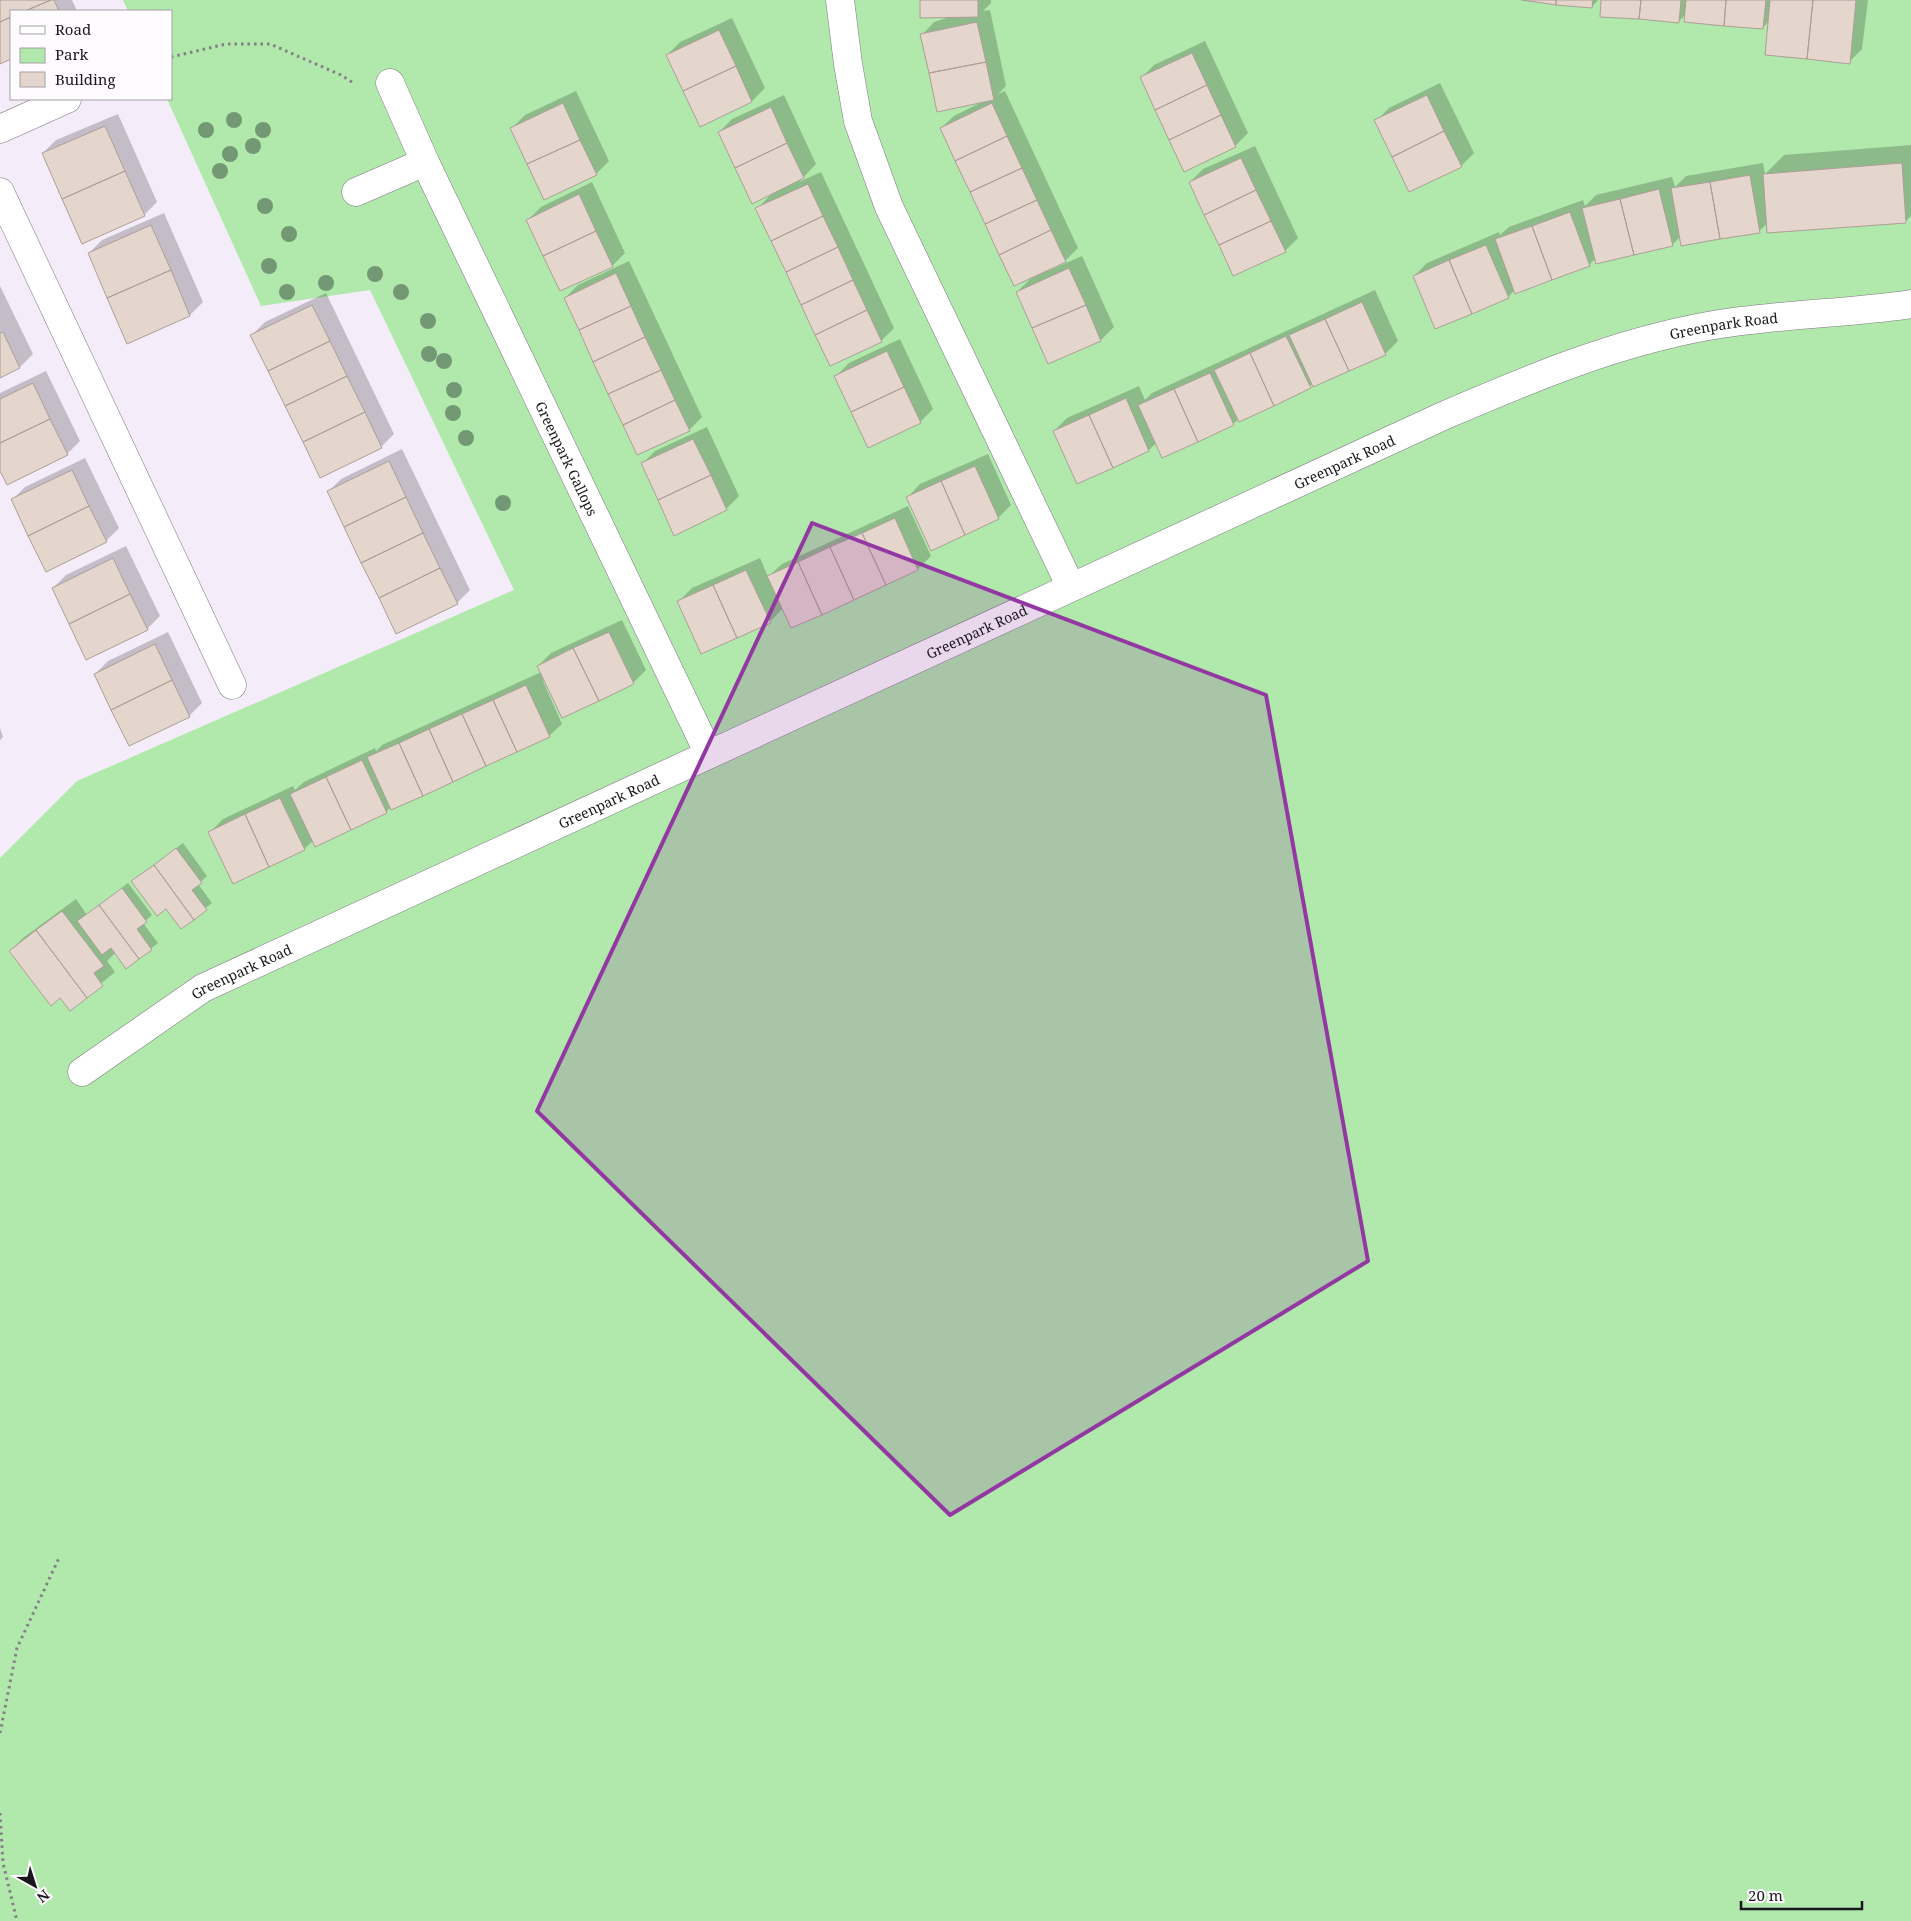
<svg xmlns="http://www.w3.org/2000/svg" width="1911" height="1921" viewBox="0 0 1911 1921" font-family="'Noto Serif',serif">
<style>
.green{fill:#b0e9ab}
.shadow{fill:#0003}
.building{fill:#e4d5cd;stroke:#ad9e97}
.lines{fill:none;stroke-linecap:round;stroke-linejoin:round}
.minor-casing{stroke:#7f7783;stroke-width:29}
.path{stroke:#857f88;stroke-width:3;stroke-dasharray:2.5 4;stroke-linecap:butt}
.minor{stroke:#fff;stroke-width:28}
.tree{fill:#739874}
.marked{fill:#9338a2;fill-opacity:0.2;stroke:#9338a2;stroke-width:4;stroke-linejoin:round}
.labels{text-anchor:middle;dominant-baseline:central;stroke-width:5;stroke-linejoin:round;paint-order:stroke}
.street-label{font-size:14px;fill:#1a171c;stroke:#fefcff}
</style>
<rect width="100%" height="100%" fill="#f5ecf9"/>
<!-- green -->
<path class="green" d="M123,0h1788v1921h-1911v-1063l77,-77 437,-191 -144,-300 -109,16 -94,-207h4v-88h-43z"/>
<!-- shadow -->
<path class="shadow" d="M0,0h72l5,11h-66v46l-10,5z
M921,0h70v3l-8,8 7,-1 16,76 -8,8 7,-3 73,157 -12,12 -17,8 1,2 32,-14 32,71 -13,13 -52,23 -32,-71 17,-17 -93,-147 13,-12 28,-14 -60,-67 12,-13 19,-6z
M1517,0h81l-6,7z
M1602,0h266l-6,49 -13,13 -80,-41 -6,6 -77,-13 -7,7z
M732,18l33,70 -13,13 -51,24 -34,-70 13,-13z
M1205,41l43,92 -13,13 -94,-68 13,-13z
M1440,83l34,70 -13,13 -85,-45 13,-13z
M576,91l33,70 -13,13 -84,-46 13,-13z
M784,95l32,69 -17,18 22,-10 73,156 -13,13 -124,-132 16,-17 -54,-60 13,-13z
M118,114l39,88 -13,13 -101,-62 13,-13z
M1911,145v71l-6,6 -137,1 -9,8 -78,5 -9,9 -77,14 -6,6 -74,25 -7,7 -94,-21 13,-13 72,-31 1,3 9,-8 74,-27 2,6 11,-11 76,-18 3,10 11,-11 77,-13 2,11 19,-19z
M1255,146l43,92 -13,13 -95,-69 13,-13z
M592,182l33,71 -13,13 -84,-46 13,-13z
M164,213l39,89 -13,13 -62,27 -39,-89 13,-13z
M629,261l73,156 -13,13 -124,-132 13,-13z
M0,286l33,68 -13,13 -20,9z
M1375,290l23,51 -13,13 -72,30 -74,35 -6,5 -77,19 -7,7 -95,-19 13,-13 72,-32 6,14 7,-7z
M326,293l68,141 -13,13 -129,-112 13,-13z
M900,339l33,70 -13,13 -84,-46 13,-13z
M46,371l34,70 -13,13 -67,14v-75z
M707,427l32,69 -13,13 -84,-45 13,-13z
M402,449l68,141 -13,13 -129,-111 13,-13z
M988,454l23,51 -13,13 -90,-21 12,-13z
M85,458l34,70 -13,13 -94,-41 13,-13z
M908,506l23,50 -13,13 -126,58 -9,-19 -13,14 -91,-21 13,-13 68,-30 8,19 14,-13z
M126,546l34,70 -13,13 -94,-41 13,-13z
M622,620l24,50 -13,13 -90,-2 19,43 -13,12 -158,71 -5,5 -73,29 -9,8 -94,-17 13,-13 70,-33 2,4 9,-8 71,-34 1,3 6,-6 159,-73 -3,-6 13,-13z
M168,632l34,71 -13,13 -94,-42 13,-13z
M0,728l3,9 -3,3z
M183,843l24,33 -9,8 14,19 -31,24 -14,-20 -34,-26z
M128,883l24,32 -9,8 15,20 -31,24 -11,-15 -9,9 8,11 -45,37 -9,-13 -51,-45 13,-13 53,-39 11,16z"/>
<!-- building -->
<path class="building" d="M0,0h51l-26,11h-14v6l-11,5z
M51,0h3l5,11h-34z
M920,0h58v17l-58,1z
M1522,0h34v5z
M1556,0h37l-1,8 -36,-3z
M1601,0h40l-2,19 -39,-2z
M1641,0h40l-2,23 -40,-4z
M1686,0h40l-2,26 -40,-4z
M1726,0h40l-3,29 -39,-3z
M1770,0h43l-6,59 -42,-4z
M1813,0h43l-6,64 -43,-5z
M11,17v42l-11,5v-42z
M977,22l9,40 -57,11 -9,-39z
M719,30l17,36 -53,25 -17,-36z
M1192,53l15,32 -52,25 -15,-33z
M986,62l8,38 -57,12 -8,-39z
M736,66l16,36 -52,25 -17,-36z
M1207,85l14,30 -52,25 -14,-30z
M1427,95l17,36 -52,26 -18,-37z
M563,103l17,37 -53,24 -17,-36z
M992,103l15,33 -52,25 -15,-33z
M771,107l16,36 -52,25 -17,-36z
M1221,115l15,32 -52,25 -15,-32z
M105,126l20,45 -63,28 -20,-46z
M1444,131l18,36 -53,25 -17,-35z
M1007,136l15,32 -52,24 -15,-31z
M580,140l17,35 -53,25 -17,-36z
M787,143l17,35 -52,26 -17,-36z
M1241,158l15,32 -52,25 -15,-33z
M1902,163l4,60 -139,10 -4,-59z
M1022,168l15,32 -52,24 -15,-32z
M125,171l20,45 -63,28 -20,-45z
M1750,175l10,58 -40,6 -10,-57z
M1710,182l10,57 -39,7 -10,-58z
M808,184l15,32 -52,25 -16,-33z
M1659,189l14,57 -39,9 -14,-56z
M1256,190l15,31 -52,24 -15,-30z
M579,194l17,37 -53,25 -17,-36z
M1620,199l14,56 -38,9 -14,-56z
M1037,200l14,30 -52,25 -14,-31z
M1570,212l20,54 -38,14 -20,-54z
M823,216l15,31 -52,25 -15,-31z
M1271,221l15,31 -53,24 -14,-31z
M151,225l20,45 -64,28 -19,-45z
M1532,226l20,54 -37,14 -20,-55z
M1051,230l15,32 -52,24 -15,-31z
M596,231l17,36 -53,24 -17,-35z
M1486,245l23,53 -37,16 -23,-54z
M838,247l15,33 -52,25 -15,-33z
M1449,260l23,54 -37,15 -22,-53z
M1069,268l17,37 -54,23 -16,-36z
M171,270l19,46 -63,28 -20,-46z
M616,273l15,33 -52,24 -15,-32z
M853,280l14,30 -52,25 -14,-30z
M1362,302l24,53 -37,16 -24,-52z
M312,305l18,36 -62,30 -18,-36z
M1086,305l15,36 -53,23 -16,-36z
M631,306l14,31 -52,25 -14,-32z
M867,310l15,32 -52,24 -15,-31z
M1325,319l24,52 -36,16 -24,-52z
M3,332l17,36 -20,10v-45z
M1286,336l25,52 -37,18 -24,-53z
M645,337l16,33 -53,24 -15,-32z
M330,341l17,35 -62,30 -17,-35z
M887,351l17,36 -53,25 -17,-36z
M1250,353l24,53 -35,16 -25,-52z
M661,370l14,30 -52,25 -15,-31z
M1210,373l24,52 -36,17 -24,-53z
M347,376l18,36 -62,30 -18,-36z
M33,383l17,36 -50,24v-44z
M904,387l17,36 -53,25 -17,-36z
M1174,389l24,53 -36,16 -24,-53z
M1126,398l23,53 -36,17 -24,-53z
M675,400l15,31 -53,24 -14,-30z
M365,412l17,36 -62,30 -17,-36z
M1089,415l24,53 -36,16 -24,-53z
M50,419l18,36 -61,30 -7,-14v-28z
M693,439l18,36 -53,25 -17,-37z
M389,461l17,36 -62,30 -17,-36z
M975,466l24,53 -34,16 -24,-54z
M72,470l17,36 -61,30 -17,-37z
M711,475l16,35 -53,26 -16,-36z
M941,481l24,54 -34,16 -25,-54z
M406,497l17,36 -62,30 -17,-36z
M89,506l18,36 -61,30 -18,-36z
M895,518l23,52 -32,15 -24,-52z
M423,533l17,35 -61,30 -18,-35z
M862,533l24,52 -32,15 -24,-53z
M830,547l24,53 -32,15 -24,-53z
M113,558l17,36 -61,30 -17,-36z
M798,562l24,53 -31,13 -24,-52z
M440,568l18,36 -62,30 -17,-36z
M746,570l25,53 -34,15 -24,-53z
M713,585l24,53 -36,16 -24,-53z
M130,594l18,36 -62,30 -17,-36z
M609,632l25,52 -35,17 -26,-53z
M155,644l17,36 -61,30 -17,-36z
M573,648l26,53 -37,17 -25,-52z
M172,680l18,37 -61,29 -18,-36z
M526,685l24,52 -33,15 -24,-52z
M493,700l24,52 -31,14 -24,-52z
M462,714l24,52 -33,16 -24,-53z
M429,729l24,53 -30,14 -24,-53z
M399,743l24,53 -32,14 -24,-53z
M362,760l25,53 -36,17 -25,-53z
M326,777l25,53 -36,17 -25,-53z
M280,798l25,52 -36,17 -24,-53z
M245,814l24,53 -36,17 -25,-52z
M176,848l26,35 -10,7 15,20 -13,10 -40,-55z
M154,865l40,55 -13,9 -15,-20 -9,7 -26,-35z
M122,888l25,34 -10,7 15,21 -13,9 -40,-54z
M99,905l40,54 -13,10 -15,-21 -9,7 -25,-34z
M62,911l42,55 -10,7 9,13 -16,12 -51,-68z
M36,930l51,68 -17,13 -10,-13 -9,8 -42,-55z"/>
<g class="lines">
<!-- minor casing -->
<g class="minor-casing">
<g id="minor">
<path d="M840,0l8,64 10,57 31,86 182,380"/>
<path id="s1" d="M390,83l35,79 284,592"/>
<path d="M0,129l67,-30"/>
<path d="M0,192l232,493"/>
<path d="M356,192l69,-30"/>
<path id="s2" d="M82,1072l121,-84 1240,-572c86,-37 171,-73 265,-90 67,-12 136,-12 203,-22"/>
</g>
</g>
<!-- path -->
<path class="path" d="M171,57l55,-13h44l71,31 14,9
M0,1733l17,-85 42,-90
M0,1813l3,50 14,58"/>
<!-- minor -->
<use href="#minor" class="minor"/>
</g>
<!-- trees -->
<g class="tree">
<circle cx="234" cy="120" r="8"/>
<circle cx="206" cy="130" r="8"/>
<circle cx="263" cy="130" r="8"/>
<circle cx="253" cy="146" r="8"/>
<circle cx="230" cy="154" r="8"/>
<circle cx="220" cy="171" r="8"/>
<circle cx="265" cy="206" r="8"/>
<circle cx="289" cy="234" r="8"/>
<circle cx="269" cy="266" r="8"/>
<circle cx="375" cy="274" r="8"/>
<circle cx="326" cy="283" r="8"/>
<circle cx="287" cy="292" r="8"/>
<circle cx="401" cy="292" r="8"/>
<circle cx="428" cy="321" r="8"/>
<circle cx="429" cy="354" r="8"/>
<circle cx="444" cy="361" r="8"/>
<circle cx="454" cy="390" r="8"/>
<circle cx="453" cy="413" r="8"/>
<circle cx="466" cy="438" r="8"/>
<circle cx="503" cy="503" r="8"/>
</g>
<!-- marked area -->
<path class="marked" d="M812,523l454,172 102,566 -418,254 -413,-404z"/>
<g class="labels">
<!-- street labels -->
<g class="street-label">
<text stroke="none"><textPath href="#s2" startOffset="1809">Greenpark Road</textPath></text>
<text stroke="none"><textPath href="#s1" startOffset="415">Greenpark Gallops</textPath></text>
<text stroke="none"><textPath href="#s2" startOffset="1404">Greenpark Road</textPath></text>
<text stroke="none"><textPath href="#s2" startOffset="999">Greenpark Road</textPath></text>
<text stroke="none"><textPath href="#s2" startOffset="594">Greenpark Road</textPath></text>
<text stroke="none"><textPath href="#s2" startOffset="189">Greenpark Road</textPath></text>
</g>
</g>
<!-- legend -->
<rect x="10" y="10" width="162" height="90" fill="#fefcff" stroke="#a3a0a4"/>
<rect x="20" y="26" width="25" height="8" fill="#ffffff" stroke="#a3a0a4"/>
<text x="55" y="35" font-size="15" fill="#1a171c">Road</text>
<rect x="20" y="48" width="25" height="15" fill="#b0e9ab" stroke="#a3a0a4"/>
<text x="55" y="60" font-size="15" fill="#1a171c">Park</text>
<rect x="20" y="72" width="25" height="15" fill="#e4d5cd" stroke="#a3a0a4"/>
<text x="55" y="85" font-size="15" fill="#1a171c">Building</text>
<!-- north arrow -->
<g transform="translate(35 1886) rotate(141)" stroke="#fefcff" stroke-width="4" paint-order="stroke">
<path d="M0-4L9 19L0 12L-9 19Z" fill="#1a171c"/>
<text y="-8" font-size="14" font-weight="bold" text-anchor="middle" fill="#1a171c">N</text>
</g>
<!-- scale -->
<path d="M1741 1901v8h121v-8" fill="none" stroke="#1a171c" stroke-width="2.5"/>
<text x="1748" y="1901" font-size="15" fill="#1a171c" stroke="#fefcff" stroke-width="4" paint-order="stroke">20 m</text>
</svg>
